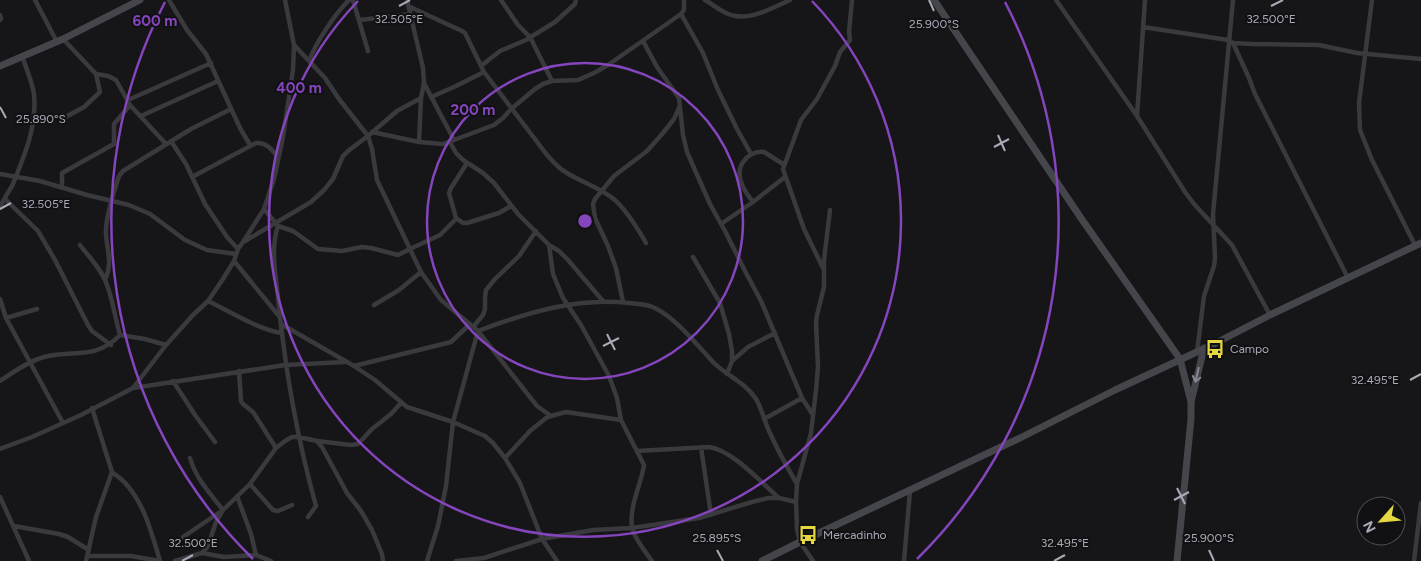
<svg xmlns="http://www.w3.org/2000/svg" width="1421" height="561" viewBox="0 0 1421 561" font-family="Figtree,sans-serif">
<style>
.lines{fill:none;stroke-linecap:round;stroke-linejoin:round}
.street{stroke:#3a393e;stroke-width:4.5}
.secondary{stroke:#45454c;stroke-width:7}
.oneway{stroke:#868792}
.ticks{fill:none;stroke:#a9aab7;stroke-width:2}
.ring{fill:none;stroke:#8445bd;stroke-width:2.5}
.labels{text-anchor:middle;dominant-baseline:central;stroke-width:4;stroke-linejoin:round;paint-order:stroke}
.poi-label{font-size:12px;fill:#a9aab7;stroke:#111113;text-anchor:start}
.ticks-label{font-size:12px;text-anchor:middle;fill:#a9aab7;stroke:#111113;stroke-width:4;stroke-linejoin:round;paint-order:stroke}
.centre{fill:#8445bd;stroke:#111113;stroke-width:2.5}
.ring-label{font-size:15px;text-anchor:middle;font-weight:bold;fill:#8445bd;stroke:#111113;stroke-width:4;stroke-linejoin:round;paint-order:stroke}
</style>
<rect width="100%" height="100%" fill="#161618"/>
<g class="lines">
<!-- street -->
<path class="street" d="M35,0l22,42
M169,0l18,30 19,24 34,74 10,17
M353,0l15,51
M407,0l16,68 1,15 -3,15 -2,44
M501,0l17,25 12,12 22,44
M705,0c7,4 14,10 21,13 21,10 44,-4 64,-13
M1056,0l81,116 48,76 9,12 38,41 38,70
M1372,0l-13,103 1,27 12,30 43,85
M408,6l54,25 3,2 19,39 63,83c6,7 12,14 20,18 16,10 37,16 50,29 12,12 21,27 29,41
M681,14l22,39 15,37 19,39 14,25
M0,15l1,3 -1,2
M360,20l50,-6
M1143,27l85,13 5,3 19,1 67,1 38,8 64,6
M63,39l33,35 12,2 8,4 14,25 36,39
M643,41l14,26 22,31 4,37 4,17 23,52 15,27 20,40 16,30 41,97 11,17
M1233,43l16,35 6,16 93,184
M294,45l31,33 14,21 29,37 4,13 5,31 33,69 30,-14 15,-15 1,-2 -7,-25 2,-5 16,-25
M309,61c7,-19 26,-47 40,-61
M481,66l19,-15 26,-11 29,-18 20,-18 1,-4
M424,83l30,57
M431,97l23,-10 30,-15
M128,100l83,-37
M141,116l77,-35
M1137,116l8,-116
M62,119l22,-12 16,-15 -4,-18
M372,132l47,10 24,2 11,-4 40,-15 9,-7 8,-9 24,-20 8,-5 9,-3 26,-1 16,-7 14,-8 73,-51 3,-4v-10
M171,141l15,23 19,40 22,33 11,12
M450,142l6,11 7,7 20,13 11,10 24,31 31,31 10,6 9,9 35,41
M0,174l40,7 47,14 42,10 21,9 35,26 22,10 29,4
M192,177l64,-34c11,-1 16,7 22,14
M62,186v-13l52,-29v-20l16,-19
M5,199l33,32 17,29 33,65 4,6 19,14
M753,202c-9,-11 -19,-27 -10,-40 6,-8 12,-11 21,-10l19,12
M0,208c3,-9 9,-16 13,-24 12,-30 24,-57 21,-90 -2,-13 -8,-26 -12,-38
M264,209l14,17 15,5 25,18 24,2 20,-4 9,1 27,7 12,-6 11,23 20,28 37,31 59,75 14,10
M456,218l7,5h4l32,-10 12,-7
M721,224l32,-22 32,-25
M278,226c-8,24 -2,48 0,72 7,71 19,140 38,208l-8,11
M245,241l66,-39 13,-12 9,-11 10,-23 5,-5 20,-15 29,-25 24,-13
M80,245c9,12 22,25 27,40 6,16 8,33 13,50
M549,245l4,29 10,24 18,27 28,51 8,22 4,22 23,45c-3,20 -15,41 -12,62 1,9 14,26 20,34
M693,257l27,46 9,31 3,17v10l-5,13
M234,261l45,55
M823,268l-19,-39 -21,-60 18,-49 16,-21 18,-33 5,-14 10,-12 -1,-8 3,-32
M105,280c8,-18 2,-28 1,-46 -1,-15 8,-43 13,-58l4,-5 68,-42 40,-20
M0,299l6,19 57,105
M208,301c21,10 51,29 74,32
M623,302l-7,-34 -8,-22 -13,-28 -2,-14 2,-5 19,-23 33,-25 16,-18 11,-14 5,-11
M374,305l25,-15 22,-18
M6,318l31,-9
M281,324l73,42 21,14 32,27 46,15 32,14 8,7 12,15 15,25 22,56 15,22
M473,327l10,-12 2,-6v-11l1,-8 9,-11 24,-23 17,-25
M478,331c48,-18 99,-34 151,-28 9,1 18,1 26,5 23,12 41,36 58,54 14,14 33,21 43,37 6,10 8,21 13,32 8,18 18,36 28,53
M1197,352l7,-56 10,-30 1,-8 -2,-44 20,-214
M732,361l16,-14 27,-14
M354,366l97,-24 19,-18
M239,371l2,30 2,3 10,8 23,36
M0,381c13,-9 29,-20 44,-24 31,-8 50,4 76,-22l25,4 21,6
M173,381l22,34 20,27
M133,388l152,-23 60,-3
M764,419l38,-21
M317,441l34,4 7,-1 14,-15 19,-15 10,-11
M701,447l10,68
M0,449l32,-12 49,-22 52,-27 33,-43 27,-30 15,-14 15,-22 11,-18 4,-12 5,-7 21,-33 10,-30 9,-42 10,-67 1,-25 -9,-45
M637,451l72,-4c23,3 52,35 70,51
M190,458c6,21 20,35 33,52l-7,12 -8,24 -6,7
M505,458l25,-27 16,-13 5,-2 15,-4 55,8
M112,472c5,4 11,8 15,13 18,21 25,49 33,76
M250,484l23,26 5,1 14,-6
M237,496l14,38 5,21
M0,497l29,64
M14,526l45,8 9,3 21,13
M183,537l40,-27 27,-26 26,-36 9,-7 7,-4h7l18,4 5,6 25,46 14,18 11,19 10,24 1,7
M87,556h44l29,5
M86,561l10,-44 16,-45 -20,-64
M175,561l27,-8 22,4 32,-2 15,6
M427,561l11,-35 8,-40 7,-64 25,-91
M456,561l28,-3 58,-19 51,-9 39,-2 67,-10 53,-16 16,-4h11l17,4
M813,561l-13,-19 -3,-13 -1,-27 1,-18 14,-51 5,-43 2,-23 -2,-44 1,-8 7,-28v-27l6,-50
M904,561l6,-70
M1414,561l7,-58"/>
<!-- secondary -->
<path class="secondary" d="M934,0l149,221 97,138 11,43
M0,66l63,-27 77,-39
M762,561l38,-19 220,-104 95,-48 99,-46 56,-29 151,-72
M1177,561l14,-142v-17l13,-54"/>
</g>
<!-- one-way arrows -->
<defs><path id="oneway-shaft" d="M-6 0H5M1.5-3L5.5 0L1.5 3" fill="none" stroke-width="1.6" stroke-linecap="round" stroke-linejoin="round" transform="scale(1.25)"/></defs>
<use class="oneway" href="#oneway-shaft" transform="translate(1197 375) rotate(103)"/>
<!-- ticks -->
<path class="ticks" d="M929,0l5,11M399,6l11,-6M1271,6l12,-6M0,107l6,11M998,135l7,16M994,147l15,-8M0,209l11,-6M607,334l8,16M603,346l16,-8M1410,380l11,-6M1177,488l8,16M1174,500l15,-8M717,550l6,11M1209,550l5,11M182,561l11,-6M1054,561l11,-6"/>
<!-- distance rings -->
<g class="ring">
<circle cx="585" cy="221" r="158"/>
<path d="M812 1A316 316 0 1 1 358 1"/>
<path d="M253 559A474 474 0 0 1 165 2M1005 2A474 474 0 0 1 917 559"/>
</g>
<!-- icons -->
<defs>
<g id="bus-bare" transform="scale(1.5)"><path d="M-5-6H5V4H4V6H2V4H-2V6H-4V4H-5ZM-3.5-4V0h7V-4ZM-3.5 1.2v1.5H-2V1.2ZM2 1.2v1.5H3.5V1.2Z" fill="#e4d742" stroke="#111113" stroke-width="2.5" paint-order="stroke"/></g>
</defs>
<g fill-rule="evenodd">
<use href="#bus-bare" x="1215" y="349"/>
<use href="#bus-bare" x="808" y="535"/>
</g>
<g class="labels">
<!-- poi labels -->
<g class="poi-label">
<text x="1230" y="349">Campo</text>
<text x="823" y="535">Mercadinho</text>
</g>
</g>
<g class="ticks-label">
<text x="399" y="23">32.505°E</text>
<text x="1271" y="23">32.500°E</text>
<text x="934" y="28">25.900°S</text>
<text x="41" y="123">25.890°S</text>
<text x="46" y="208">32.505°E</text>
<text x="1375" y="384">32.495°E</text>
<text x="717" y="542">25.895°S</text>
<text x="1209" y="542">25.900°S</text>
<text x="193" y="547">32.500°E</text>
<text x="1065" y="547">32.495°E</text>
</g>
<circle cx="585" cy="221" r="8" class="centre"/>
<g class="ring-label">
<text x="155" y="26">600 m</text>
<text x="299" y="93">400 m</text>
<text x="473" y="115">200 m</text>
</g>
<!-- north arrow -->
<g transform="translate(1381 521) rotate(243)"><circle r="24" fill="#111113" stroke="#4e4e55"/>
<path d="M0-4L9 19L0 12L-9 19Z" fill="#e4d742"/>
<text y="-8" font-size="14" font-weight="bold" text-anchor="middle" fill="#a9aab7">N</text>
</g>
</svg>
